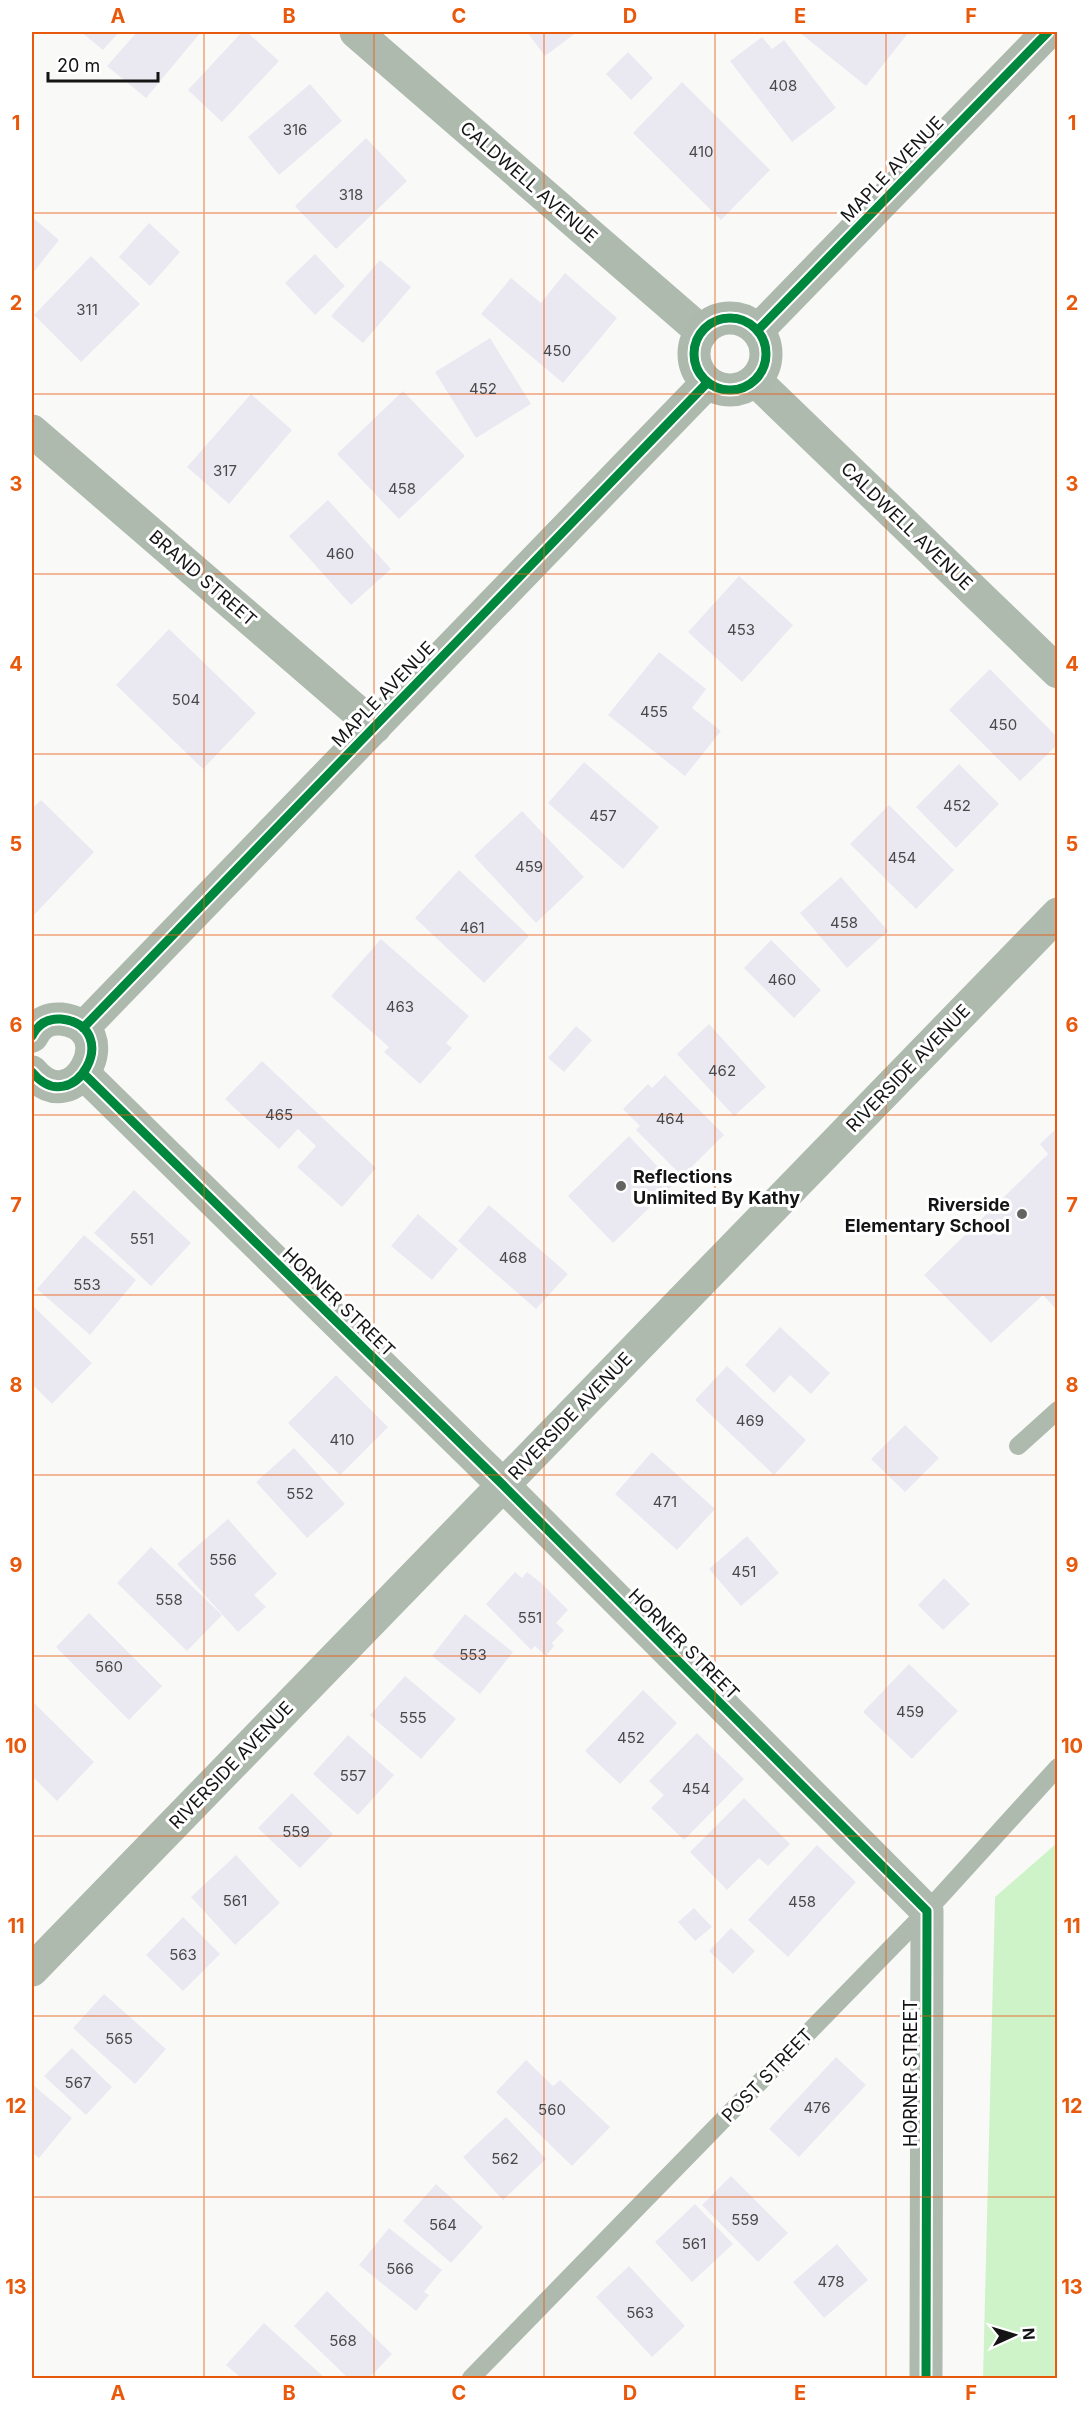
<svg xmlns="http://www.w3.org/2000/svg" width="1089" height="2410" viewBox="0 0 1089 2410" font-family="Inter,sans-serif">
<style>
.green{fill:#cef3c9}
.building{fill:#eae8f1}
.lines{fill:none;stroke-linecap:round;stroke-linejoin:round}
.lane{stroke:#aebaad;stroke-width:18}
.street{stroke:#aebaad;stroke-width:33}
.secondary{stroke:#adb9ac;stroke-width:33}
.cycleway-casing{stroke:#fff;stroke-width:13}
.cycleway{stroke:#00873e;stroke-width:9}
.grid{fill:none;stroke:#e8590c;stroke-width:1.5;stroke-opacity:0.55}
.poi-dot{fill:#646463;stroke:#fff;stroke-width:2}
.labels{text-anchor:middle;dominant-baseline:central;stroke-width:6;stroke-linejoin:round;paint-order:stroke}
.number-label{font-size:15px;fill:#49494a}
.street-label{font-size:18px;fill:#131413;stroke:#fff}
.poi-label{font-size:18px;font-weight:bold;fill:#131413;stroke:#fff;text-anchor:start}
.neatline{fill:none;stroke:#e8590c;stroke-width:2}
.grid-label{font-size:20px;text-anchor:middle;font-weight:bold;fill:#e8590c}
</style>
<rect width="100%" height="100%" fill="#f9faf8"/>
<!-- green -->
<path class="green" d="M1057,1843v535h-74l12,-481z"/>
<!-- building -->
<path class="building" d="M81,32h38l-16,18z
M137,32h64l-55,66 -39,-32z
M242,32h5l32,29 -57,61 -34,-32z
M527,32h50l-32,24z
M799,32h110l-43,54z
M762,37l10,12 12,-9 52,68 -44,34 -62,-81z
M628,52l25,26 -22,22 -25,-26z
M682,82l88,88 -49,50 -88,-87z
M310,84l32,37 -63,54 -31,-38z
M366,138l41,43 -71,68 -41,-43z
M32,217l27,23 -27,34z
M149,223l31,29 -30,34 -31,-29z
M315,254l30,32 -30,29 -30,-32z
M91,256l49,48 -59,58 -47,-47z
M380,260l31,27 -48,56 -32,-27z
M565,273l52,45 -54,65 -82,-69 30,-36 30,25z
M490,338l41,66 -55,34 -41,-66z
M403,391l62,65 -66,63 -62,-65z
M251,394l41,36 -63,74 -42,-37z
M328,500l63,69 -40,36 -62,-69z
M739,576l54,49 -51,57 -54,-50z
M169,629l87,84 -53,56 -87,-84z
M659,652l47,37 -14,19 29,23 -36,45 -77,-61z
M990,669l68,69v6l-38,37 -71,-71z
M584,762l75,65 -36,42 -75,-66z
M959,764l40,40 -43,44 -40,-41z
M41,800l53,52 -62,65v-108z
M889,805l65,65 -38,39 -66,-65z
M522,811l62,66 -48,46 -62,-67z
M459,870l70,66 -45,47 -69,-65z
M841,877l47,54 -41,37 -47,-55z
M381,939l88,77 -23,27 6,5 -32,36 -36,-32 5,-5 -58,-51z
M771,940l50,50 -27,28 -50,-50z
M709,1024l57,63 -32,29 -57,-62z
M576,1026l16,14 -28,32 -16,-14z
M262,1061l114,107 -34,39 -45,-40 19,-21 -18,-17 -19,20 -54,-50z
M665,1075l59,60 -42,41 -46,-46 4,-4 -17,-17 25,-25 4,4z
M1058,1127v184l-15,-16 -52,48 -67,-68 124,-121 -8,-10z
M629,1136l45,48 -61,59 -45,-47z
M134,1190l57,53 -40,43 -57,-53z
M489,1205l79,69 -32,35 -78,-68z
M418,1214l40,35 -26,31 -41,-34z
M84,1235l52,45 -46,55 -53,-46z
M32,1305l60,58 -40,41 -20,-20z
M780,1327l50,46 -19,21 -21,-19 -16,18 -29,-28z
M727,1366l79,74 -32,35 -79,-75z
M336,1375l52,52 -48,48 -52,-52z
M905,1425l34,33 -34,34 -34,-33z
M294,1448l51,56 -38,34 -51,-56z
M652,1452l63,57 -38,41 -62,-56z
M228,1519l49,55 -23,21 12,12 -28,25 -61,-68z
M747,1536l32,37 -38,33 -32,-37z
M151,1547l71,68 -35,36 -70,-68z
M515,1572l7,6 5,-6 14,11 27,27 -12,13 8,7 -12,13 2,3 -8,10 -11,-10 -4,4 -45,-46z
M944,1578l26,26 -27,26 -25,-25z
M89,1613l73,73 -33,34 -73,-73z
M465,1614l48,38 -33,42 -48,-38z
M909,1664l49,47 -46,48 -49,-47z
M405,1676l51,43 -35,40 -51,-44z
M643,1690l34,33 -57,61 -35,-33z
M34,1703l60,59 -37,39 -25,-25v-70z
M697,1733l47,46 -60,61 -33,-32 13,-13 -15,-14z
M348,1735l46,40 -36,40 -45,-41z
M292,1793l41,41 -33,34 -42,-40z
M744,1798l46,46 -22,22 -9,-8 -32,32 -37,-38z
M817,1845l39,37 -68,75 -40,-37z
M236,1855l44,48 -45,42 -44,-48z
M694,1908l18,19 -17,14 -17,-19z
M183,1917l37,37 -37,37 -37,-36z
M731,1928l24,23 -22,23 -24,-23z
M104,1994l62,55 -31,35 -62,-56z
M72,2048l40,39 -26,28 -42,-39z
M836,2057l30,28 -67,72 -30,-28z
M526,2060l27,26 7,-6 50,47 -38,39 -76,-74z
M32,2084l40,34 -33,40 -7,-6z
M506,2117l40,42 -43,41 -40,-43z
M731,2176l57,57 -30,29 -56,-57z
M436,2184l47,43 -32,36 -48,-42z
M695,2204l38,40 -41,38 -37,-40z
M389,2228l53,42 -18,22 5,3 -13,16 -57,-46z
M837,2244l31,36 -44,38 -31,-36z
M629,2266l56,60 -33,31 -56,-60z
M327,2291l65,63 -23,24h-21l-54,-52z
M264,2323l61,55h-84l-15,-13z"/>
<g class="lines">
<!-- lane -->
<path class="lane" d="M1018,1446l40,-36
M471,2378l456,-467 131,-144"/>
<!-- street -->
<path class="street" d="M356,32l346,300
M756,381l302,291
M32,431l343,296
M84,1074l419,411 424,426 -1,467
M32,1970l1026,-1056"/>
<!-- secondary -->
<path class="secondary" d="M694 354a36 36 0 1 1 72 0a36 36 0 1 1-72 0Z
M758,330l290,-298
M83,1028l624,-645
M32,1036c6,-12 15,-18 29,-17 65,7 13,104 -29,53"/>
<!-- cycleway casing -->
<g class="cycleway-casing">
<path id="cycleway" d="M694 354a36 36 0 1 1 72 0a36 36 0 1 1-72 0Z
M758,330l290,-298
M83,1028l624,-645
M32,1036c6,-12 15,-18 29,-17 65,7 13,104 -29,53
M84,1074l419,411 424,426 -1,467"/>
</g>
<!-- cycleway -->
<use href="#cycleway" class="cycleway"/>
</g>
<!-- grid -->
<path class="grid" d="M204,32v2346M374,32v2346M544,32v2346M715,32v2346M886,32v2346M32,213h1026M32,394h1026M32,574h1026M32,754h1026M32,935h1026M32,1115h1026M32,1295h1026M32,1475h1026M32,1656h1026M32,1836h1026M32,2016h1026M32,2197h1026"/>
<!-- markers -->
<g class="poi-dot">
<circle cx="621" cy="1186" r="6"/>
<circle cx="1022" cy="1214" r="6"/>
</g>
<g class="labels">
<!-- number labels -->
<g class="number-label">
<text x="783" y="85">408</text>
<text x="295" y="129">316</text>
<text x="701" y="151">410</text>
<text x="351" y="194">318</text>
<text x="87" y="309">311</text>
<text x="557" y="350">450</text>
<text x="483" y="388">452</text>
<text x="225" y="470">317</text>
<text x="402" y="488">458</text>
<text x="340" y="553">460</text>
<text x="741" y="629">453</text>
<text x="186" y="699">504</text>
<text x="654" y="711">455</text>
<text x="1003" y="724">450</text>
<text x="957" y="805">452</text>
<text x="603" y="815">457</text>
<text x="902" y="857">454</text>
<text x="529" y="866">459</text>
<text x="844" y="922">458</text>
<text x="472" y="927">461</text>
<text x="782" y="979">460</text>
<text x="400" y="1006">463</text>
<text x="722" y="1070">462</text>
<text x="279" y="1114">465</text>
<text x="670" y="1118">464</text>
<text x="142" y="1238">551</text>
<text x="513" y="1257">468</text>
<text x="87" y="1284">553</text>
<text x="750" y="1420">469</text>
<text x="342" y="1439">410</text>
<text x="300" y="1493">552</text>
<text x="665" y="1501">471</text>
<text x="223" y="1559">556</text>
<text x="744" y="1571">451</text>
<text x="169" y="1599">558</text>
<text x="530" y="1617">551</text>
<text x="473" y="1654">553</text>
<text x="109" y="1666">560</text>
<text x="910" y="1711">459</text>
<text x="413" y="1717">555</text>
<text x="631" y="1737">452</text>
<text x="353" y="1775">557</text>
<text x="696" y="1788">454</text>
<text x="296" y="1831">559</text>
<text x="235" y="1900">561</text>
<text x="802" y="1901">458</text>
<text x="183" y="1954">563</text>
<text x="119" y="2038">565</text>
<text x="78" y="2082">567</text>
<text x="817" y="2107">476</text>
<text x="552" y="2109">560</text>
<text x="505" y="2158">562</text>
<text x="745" y="2219">559</text>
<text x="443" y="2224">564</text>
<text x="694" y="2243">561</text>
<text x="400" y="2268">566</text>
<text x="831" y="2281">478</text>
<text x="640" y="2312">563</text>
<text x="343" y="2340">568</text>
</g>
<!-- street labels -->
<g class="street-label">
<text transform="translate(892 169) rotate(-46)">MAPLE AVENUE</text>
<text transform="translate(529 182) rotate(41)">CALDWELL AVENUE</text>
<text transform="translate(907 526) rotate(44)">CALDWELL AVENUE</text>
<text transform="translate(203 578) rotate(41)">BRAND STREET</text>
<text transform="translate(383 694) rotate(-46)">MAPLE AVENUE</text>
<text transform="translate(908 1068) rotate(-46)">RIVERSIDE AVENUE</text>
<text transform="translate(339 1302) rotate(44)">HORNER STREET</text>
<text transform="translate(570 1416) rotate(-46)">RIVERSIDE AVENUE</text>
<text transform="translate(684 1644) rotate(45)">HORNER STREET</text>
<text transform="translate(231 1765) rotate(-46)">RIVERSIDE AVENUE</text>
<text transform="translate(910 2073) rotate(-90)">HORNER STREET</text>
<text transform="translate(767 2075) rotate(-46)">POST STREET</text>
</g>
<!-- poi labels -->
<g class="poi-label">
<text x="633" y="1176">Reflections<tspan x="633" dy="21">Unlimited By Kathy</tspan></text>
<text x="1010" y="1204" text-anchor="end">Riverside<tspan x="1010" dy="21">Elementary School</tspan></text>
</g>
</g>
<!-- border -->
<rect width="1089" height="2410" fill="none" stroke="#ffffff" stroke-width="66"/>
<!-- north arrow -->
<g transform="translate(1014 2335) rotate(86)" stroke="#ffffff" stroke-width="4.5" paint-order="stroke">
<path d="M0-4.5L10 22L0 15L-10 22Z" fill="#131413"/>
<text y="-9" font-size="16" font-weight="bold" text-anchor="middle" fill="#131413">N</text>
</g>
<!-- scale -->
<path d="M48 72v9h110v-9" fill="none" stroke="#131413" stroke-width="3"/>
<text x="57" y="72" font-size="18" fill="#131413" stroke="#ffffff" stroke-width="4.5" paint-order="stroke">20 m</text>
<rect x="33" y="33" width="1023" height="2344" class="neatline"/>
<g class="grid-label">
<text x="118" y="23">A</text>
<text x="289" y="23">B</text>
<text x="459" y="23">C</text>
<text x="630" y="23">D</text>
<text x="800" y="23">E</text>
<text x="971" y="23">F</text>
<text x="16" y="130">1</text>
<text x="1072" y="130">1</text>
<text x="16" y="310">2</text>
<text x="1072" y="310">2</text>
<text x="16" y="491">3</text>
<text x="1072" y="491">3</text>
<text x="16" y="671">4</text>
<text x="1072" y="671">4</text>
<text x="16" y="851">5</text>
<text x="1072" y="851">5</text>
<text x="16" y="1032">6</text>
<text x="1072" y="1032">6</text>
<text x="16" y="1212">7</text>
<text x="1072" y="1212">7</text>
<text x="16" y="1392">8</text>
<text x="1072" y="1392">8</text>
<text x="16" y="1572">9</text>
<text x="1072" y="1572">9</text>
<text x="16" y="1753">10</text>
<text x="1072" y="1753">10</text>
<text x="16" y="1933">11</text>
<text x="1072" y="1933">11</text>
<text x="16" y="2113">12</text>
<text x="1072" y="2113">12</text>
<text x="16" y="2294">13</text>
<text x="1072" y="2294">13</text>
<text x="118" y="2400">A</text>
<text x="289" y="2400">B</text>
<text x="459" y="2400">C</text>
<text x="630" y="2400">D</text>
<text x="800" y="2400">E</text>
<text x="971" y="2400">F</text>
</g>
</svg>
